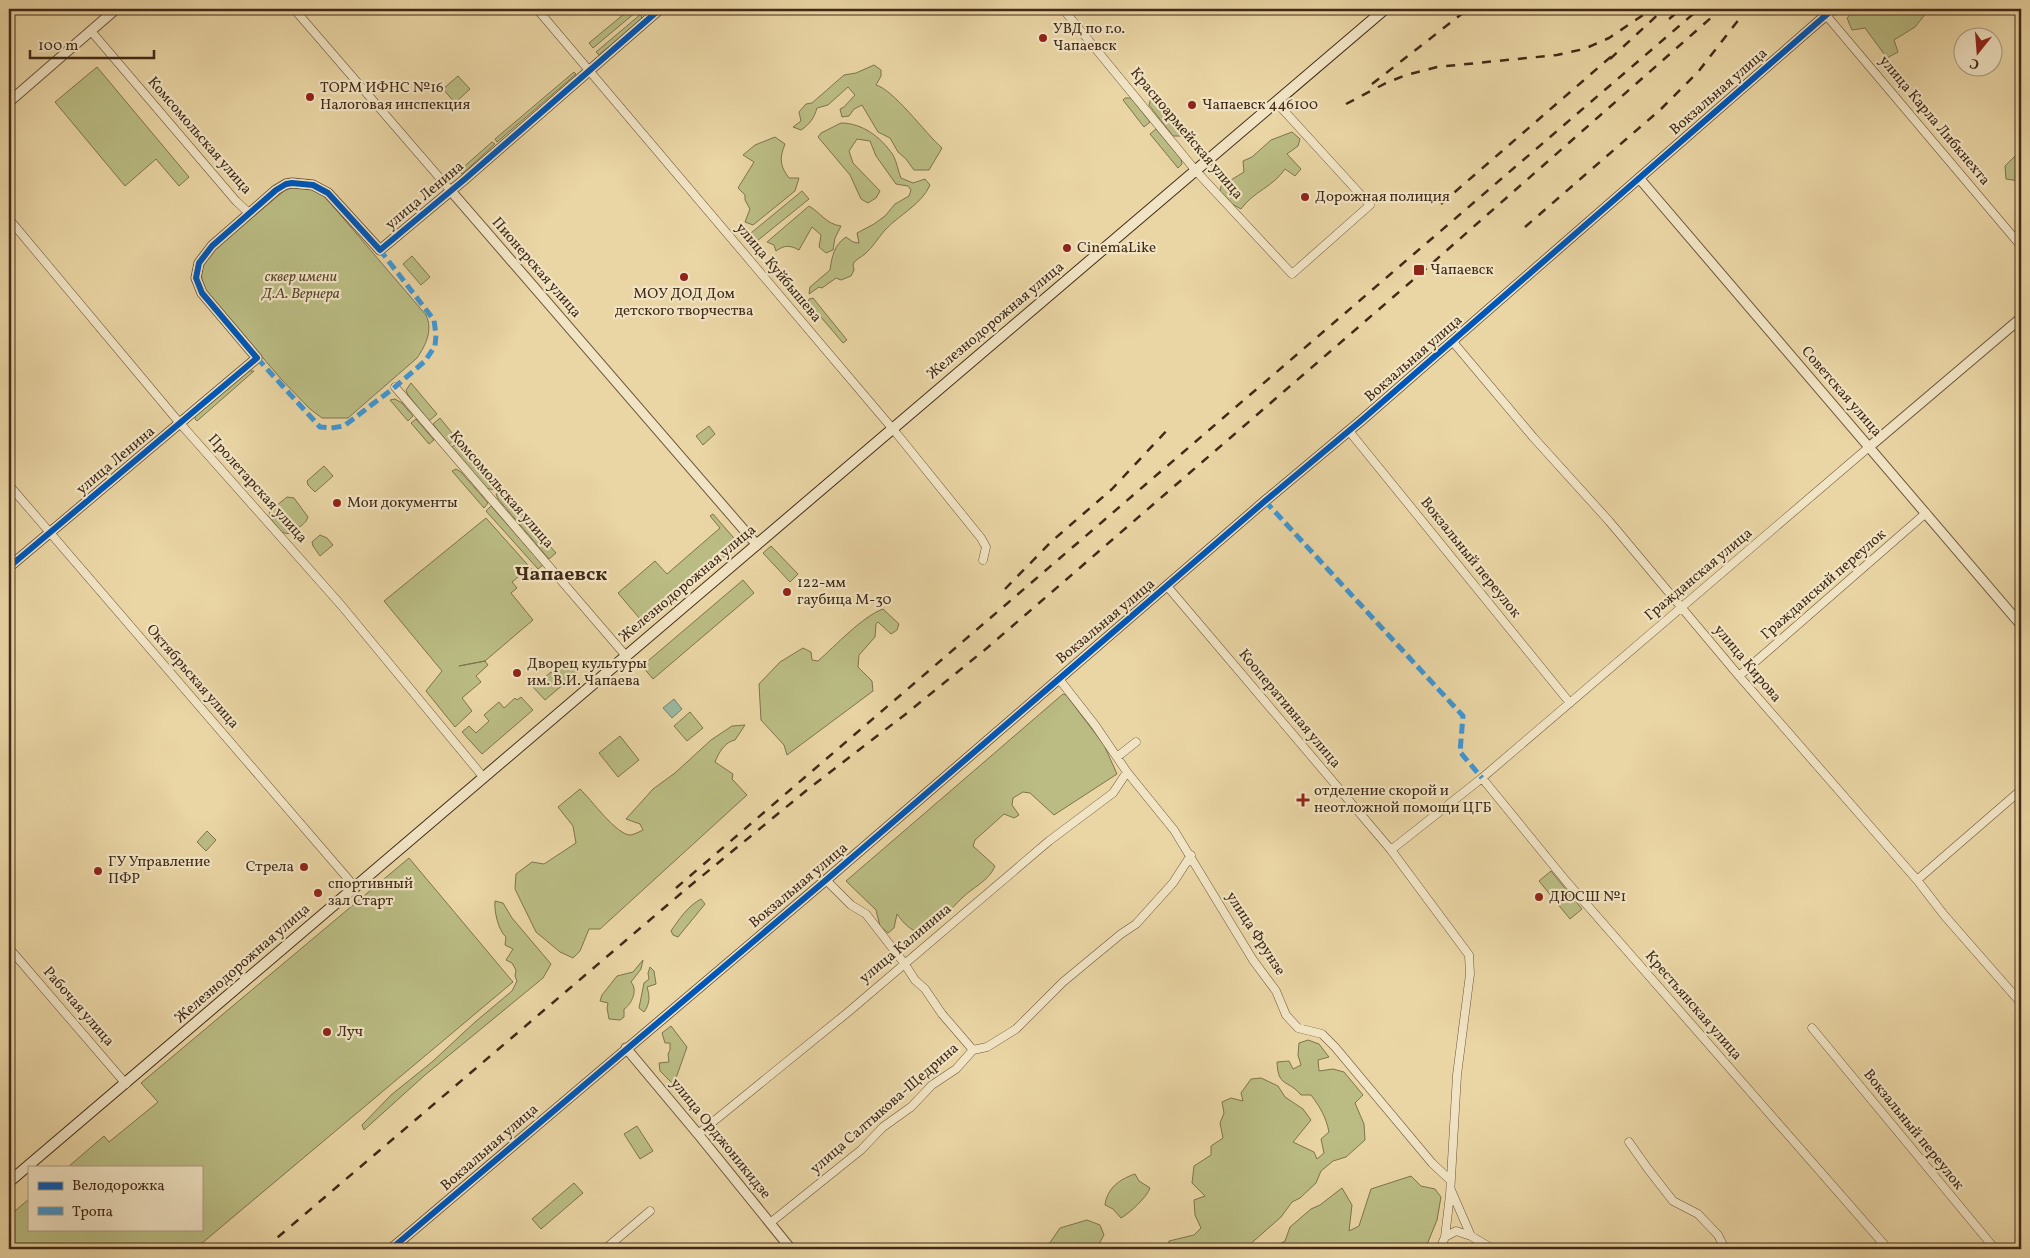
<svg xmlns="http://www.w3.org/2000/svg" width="2030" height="1258" viewBox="0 0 2030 1258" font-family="Vollkorn,serif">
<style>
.green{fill:#babc83;stroke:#7e734d}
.water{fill:#99b9a2;stroke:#76806a}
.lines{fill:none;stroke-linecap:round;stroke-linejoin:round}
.minor-casing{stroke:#6c553a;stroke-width:9}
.tertiary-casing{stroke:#6c553a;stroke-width:11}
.secondary-casing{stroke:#422a17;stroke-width:12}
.minor{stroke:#f1e4c4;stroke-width:8}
.tertiary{stroke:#f1e4c4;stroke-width:9}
.secondary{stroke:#f1e4c4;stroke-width:10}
.rail{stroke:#422a17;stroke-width:2.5;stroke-dasharray:9 9;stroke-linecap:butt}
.quiet{stroke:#3f96d4;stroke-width:5;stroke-dasharray:10 5;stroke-linecap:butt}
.cycleway-casing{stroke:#f1e4c4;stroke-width:9}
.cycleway{stroke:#0057b8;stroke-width:6}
.poi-dot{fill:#8f2418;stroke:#f1e4c4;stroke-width:2}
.labels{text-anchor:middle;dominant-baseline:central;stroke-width:4.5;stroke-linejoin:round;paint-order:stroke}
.poi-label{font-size:15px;fill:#422a17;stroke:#f1e4c4;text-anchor:start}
.street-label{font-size:15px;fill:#422a17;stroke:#f1e4c4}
.park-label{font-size:15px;font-style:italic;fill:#5a472d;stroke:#f1e4c4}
.district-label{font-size:20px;font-weight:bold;fill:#422a17;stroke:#f1e4c4}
</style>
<rect width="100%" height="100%" fill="#ead5a4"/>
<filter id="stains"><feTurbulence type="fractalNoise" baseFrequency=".004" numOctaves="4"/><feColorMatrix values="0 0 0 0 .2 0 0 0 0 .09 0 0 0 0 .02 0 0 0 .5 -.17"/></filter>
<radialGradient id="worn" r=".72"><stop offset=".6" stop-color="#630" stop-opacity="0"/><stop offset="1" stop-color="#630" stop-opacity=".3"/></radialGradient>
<!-- green -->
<path class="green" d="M630,9h4l2,3 -43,36 -4,-5z
M1856,9h77l-6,3 -12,15 -21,13 4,12 -11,6 -22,-30 -13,2 -5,-12z
M641,14l1,5 -43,36 -3,-3z
M874,65l7,5v6l-5,9c18,5 49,48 66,63l-13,22h-15l-8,-11 -8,-7 -8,-14 -12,-6 -16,-27 -8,4 -5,7 -7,1 -2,-8 4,-2 11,-12 -7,-8 -20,18 -11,3c-3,10 -7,16 -16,22l-8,-3 8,-6 -2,-9 7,-8 6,-1 32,-28 12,-2z
M97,67l92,110 -10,9 -23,-27 -31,27 -70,-84z
M574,72l2,2 -79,68 -2,-3z
M458,76l12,13 -15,14 -12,-14z
M1125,98h6l19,24 -6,5 -21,-27z
M1151,98l31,38h-9l-24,-31z
M841,123c21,0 40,14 52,32 4,7 5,16 8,23l12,5 12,-4 5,6c-8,19 -31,30 -45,45 -7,8 -12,17 -20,24 -5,4 -9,5 -12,10l1,6 -3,6 -10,4 -5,-2 -14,10 -3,-1 -10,7 1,-7 20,-17c2,-14 4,-25 16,-33l7,5 6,1 -2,-10 17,-9 11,-8 10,-12 14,-8 2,-6 -3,-4 -12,-2 -20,-28 -6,-15 -13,-2 -8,12 4,12 27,28 -4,7 -8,5 -7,-4 -11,-24 -32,-38 3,-4z
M1156,129l25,30 1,5 -4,4 -28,-34z
M1292,132l8,7 -2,7 -11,8 14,15 -6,7 -10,-7c-12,18 -31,22 -44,40l-9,-5 -12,-13 1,-5 23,-14 -1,-11 9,-4 19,-17z
M775,137l10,7c-6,15 -5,22 4,34h10l-4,13 -42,34 -8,-3 5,-13 -5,-9v-5l-7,-7 16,-26 -11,-7 12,-10z
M492,142l3,2 -33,30 -3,-3z
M2021,150v28l-2,3 -13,-2 -1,-13z
M295,187c12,0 22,2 31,11l100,117c7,15 0,30 -9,43l-69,60h-26l-12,-9 -29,-30 -75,-88c-7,-13 -5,-23 1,-35l78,-66z
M802,191l7,8 -52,42 -6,-8z
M809,206c12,7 17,18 32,20l-6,12 -2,12 -7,3 -7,-6 2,-12 -9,-8 -13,23c-9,-5 -15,-5 -23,1l-2,-6 -7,-3z
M412,256l18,21 -9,8 -18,-21z
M813,298l34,42 -4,3 -35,-41 1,-3z
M248,371h6l-57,50 -2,-2v-3z
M411,383l26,31 -8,7 -21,-26 -2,-5z
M395,399l7,4 11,13 -5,5 -18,-21z
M440,418l16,20 -7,6 -16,-20z
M416,419l18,21 -5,4 -18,-21z
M709,426l6,8 -12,11 -7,-9z
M460,441l39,44 -5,5 -8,-2 -34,-41z
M324,466l9,10 -18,16 -7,-7 -1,-4z
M456,469l5,3 27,31 -4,5 -32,-37z
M501,490l55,63 -7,6 -51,-60 -2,-5z
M287,497l7,1 14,19c-2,6 -6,8 -11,12 -13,12 -19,-2 -28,-12l1,-6z
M491,506l52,59 -5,4 -52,-58z
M713,514l26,30 -61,53 -6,-6 -7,7 3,4 -6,5 2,2 -22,19 -5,-6 3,-3 -22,-26 37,-32 12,13 53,-46 -10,-12z
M486,518l49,55 -6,5 -5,-6 -12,10 5,6 -6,5 22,27 -48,41 -26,5 26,-5 3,4 -12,11 5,6 -19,16 10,13 -17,16 -29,-36 16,-20 -58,-70z
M320,535l7,3 6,7 -13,11 -7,-10 -1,-4z
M771,546l27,28 -8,8 -27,-29z
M743,580l11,13 -101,86 -11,-13z
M883,609l16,15 -2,6 -6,4 -13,-12 -2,2 -1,13 -16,18 -1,12 14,14 1,10 -86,64 -3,-10 -23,-25 -2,-36 21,-22 23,-14 8,4 1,8 6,1c17,-15 45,-45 65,-52z
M567,659l11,13 -33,28 -12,-13 18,-15 3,2 9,-8 -2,-3z
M1063,694l3,1 38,50 13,29 -63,41 -24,-22 -7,-1 -10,6 -1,7 7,10 -5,3 -10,-4 -29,26 -2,6 22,20c-6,15 -22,21 -33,32 -13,13 -24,26 -40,36 -12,-4 -18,-10 -25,-20l-3,14 -6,5 -8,-7 -4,-16 -30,-29z
M521,697l12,13 -51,44 -20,-22 7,-6 7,7 13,-12 -5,-6 15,-13 5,6 11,-10 2,2z
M690,712l13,16 -16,13 -13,-15z
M745,725l-10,15c-10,2 -16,12 -20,22l18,12 -1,5 15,16 -147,134h-11l-9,22 -7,7 -13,-6 -24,-20 -21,-43 1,-15 16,-12 12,2 32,-21 -3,-17 -15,-19 22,-18c11,10 37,47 51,46 4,-1 8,-3 12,-5l-3,-6 -14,-5 27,-30 22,-16 36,-33 21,-14z
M620,736l19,24 -21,17 -19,-24z
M207,831l9,9 -10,11 -9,-9z
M409,858l104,124 -318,267h-186v-33l20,-17v30h172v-62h-133l36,-31 5,6 49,-40 -17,-19z
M1551,871l31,38 -12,10 -31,-38z
M701,899l4,5 -27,33 -5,-2 -2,-4c8,-12 17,-25 30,-32z
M495,901l8,2 9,15 39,46 -8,14 -118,97 -61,55 -2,-5 29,-30 41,-33 43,-40 37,-31 5,-10 -2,-5 1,-6 -4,-7 -6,-3 7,-11 -8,-4 1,-8c-8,-7 -12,-26 -11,-36z
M643,960l-2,9 -10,13c7,8 1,22 -7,27v8l-4,3 -11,-1 -2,-11 1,-5 -8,-2 2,-6 15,-19 16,-4z
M650,967l4,4 2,13 -9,3c3,9 3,17 -3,25l-5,-4 5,-25 5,-4 -1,-6z
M671,1026l16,21 -12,34 -3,2 -12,-12 -1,-8 10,-1 -1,-8 2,-4v-7h-5l-3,-10z
M1308,1040l11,4 10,13 -11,3 1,11 14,-2 11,3 19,23 -8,8 9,21 1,16 -19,17 -13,4 -12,10 -5,12 -16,15 -8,4 -11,15 -34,30 -5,2h-74l1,-8 25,-6 7,-7 -6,-13 -1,-15 11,-4 -13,-13 2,-17 17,-11v-9l12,-8 -3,-15 4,-10 -2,-11 9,-4 12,3 -2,-8 10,-14 10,-1 17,8 7,11 18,12 8,11 -18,22 21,10 3,7 7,-6 -3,-14 8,-7c-3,-15 -9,-25 -18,-37h-10c-13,-16 -23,-7 -24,-33l12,-1 4,8 8,-4 -3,-10 1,-12z
M637,1126l16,25 -13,8 -16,-25z
M1135,1174l4,7 11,7c-3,9 -20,25 -29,30l-8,-9 -8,-4c2,-17 15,-26 30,-31z
M1411,1176l10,10 14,3 6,8 -4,23 -11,27 -3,2h-152l14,-8 5,-14 21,-18 9,-4 22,-17 10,17 -3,26 10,-5 12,-37z
M574,1183l9,10 -42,36 -9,-10z
M1087,1220l13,5 4,10 -8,14h-59l5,-5h7l11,-16z"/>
<!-- water -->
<path class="water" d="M674,699l8,10 -10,9 -9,-10z"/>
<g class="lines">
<!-- minor casing -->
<g class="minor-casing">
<path id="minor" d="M294,9l157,182
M537,9l360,425 84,104 5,9 -3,13
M1063,9l133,162 96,103 78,-69 -94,-103
M1826,15l195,231
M91,31l145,170 13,12
M9,219l169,202 163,184 143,173
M1453,342l80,95 76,84 130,155 178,204 27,35 77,88
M395,387l231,269
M1349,431l221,272
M9,485l346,402
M1167,586l224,264 78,105 1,19 -13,101 -7,120 -5,42 -5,12
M1739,676l187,-163
M1059,679l36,46 32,47 47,58 79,130 23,31 10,24 12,13 24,6 13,13 97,116 18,17
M1117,757l19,-15
M1482,778l84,103 322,368
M1391,850l91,-72 387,-331
M826,880l25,25 15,9 38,49 11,17 10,9 17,25 31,36
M1917,880l104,-90
M9,948l117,136
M1812,1028l183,221
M698,1134l149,-121 202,-172 64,-48 14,-21
M1629,1142l19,27 25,32 25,13 20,21 7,14
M1451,1190l20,46
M770,1223l91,-73 22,-23 28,-20 21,-22 24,-16 17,-19 14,-3 29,-18 47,-47 58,-48 15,-10 37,-41 18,-28
M1445,1237l11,-6 15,5 22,13
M605,1249l45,-38"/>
</g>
<!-- tertiary casing -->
<g class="tertiary-casing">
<path id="tertiary" d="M9,102l107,-93
M1639,178l382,447
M451,191l306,354
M1869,447l152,-129
M9,567l248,-209 -55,-65 -6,-15 3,-15 13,-17 64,-56 10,-6 6,-1 21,2 15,8 52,57 85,-71 195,-170
M626,1048l72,86 93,115
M391,1249l435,-369 439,-379 98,-82 470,-410"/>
</g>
<!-- secondary casing -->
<g class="secondary-casing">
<path id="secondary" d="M9,1182l1376,-1173"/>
</g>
<!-- minor -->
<use href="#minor" class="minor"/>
<!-- tertiary -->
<use href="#tertiary" class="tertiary"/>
<!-- secondary -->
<use href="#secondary" class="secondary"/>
<!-- rail -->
<path class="rail" d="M1669,19l12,-10
M1610,59l54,-50
M1372,84l96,-75
M1346,104l40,-21 20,-8 31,-8 120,-12 27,-6 25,-11 43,-29
M1441,204l173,-150
M1525,227l136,-118 37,-37 49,-63
M1005,589l47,-48 60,-52 59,-63
M676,888l1023,-879
M264,1249l421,-359 122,-100 100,-77 80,-65 434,-375 300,-264"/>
<!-- quiet -->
<path class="quiet" d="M257,358l63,69 11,1 13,-2 51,-39 30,-26 10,-15 1,-11 -2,-15 -54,-70
M1265,501l198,215 -3,36 22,26"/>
<!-- cycleway casing -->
<g class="cycleway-casing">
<path id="cycleway" d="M9,567l248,-209 -55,-65 -6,-15 3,-15 13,-17 64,-56 10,-6 6,-1 21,2 15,8 52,57 85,-71 195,-170
M391,1249l435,-369 439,-379 98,-82 470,-410"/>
</g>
<!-- cycleway -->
<use href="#cycleway" class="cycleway"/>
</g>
<!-- markers -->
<g class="poi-dot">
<circle cx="1043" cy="38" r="5"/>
<circle cx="310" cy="97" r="5"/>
<circle cx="1192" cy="105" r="5"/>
<circle cx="1305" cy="197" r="5"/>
<circle cx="1067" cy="248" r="5"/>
<rect x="1413" y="264" width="12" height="12" rx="2.5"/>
<circle cx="684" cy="277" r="5"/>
<circle cx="337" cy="503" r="5"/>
<circle cx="787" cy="592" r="5"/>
<circle cx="517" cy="673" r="5"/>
<path d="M1300.5 792.5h5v5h5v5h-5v5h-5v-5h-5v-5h5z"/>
<circle cx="304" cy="867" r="5"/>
<circle cx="98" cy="871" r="5"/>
<circle cx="318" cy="893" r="5"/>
<circle cx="1539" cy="897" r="5"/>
<circle cx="327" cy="1032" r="5"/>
</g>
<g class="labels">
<!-- poi labels -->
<g class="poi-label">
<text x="1053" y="29">УВД по г.о.<tspan x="1053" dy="17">Чапаевск</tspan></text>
<text x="320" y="88">ТОРМ ИФНС №16<tspan x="320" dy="17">Налоговая инспекция</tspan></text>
<text x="1202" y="105">Чапаевск 446100</text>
<text x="1315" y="197">Дорожная полиция</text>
<text x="1077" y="248">CinemaLike</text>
<text x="1430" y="270">Чапаевск</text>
<text x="684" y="294" text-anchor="middle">МОУ ДОД Дом<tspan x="684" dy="17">детского творчества</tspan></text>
<text x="347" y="503">Мои документы</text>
<text x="797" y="583">122-мм<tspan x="797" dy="17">гаубица М-30</tspan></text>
<text x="527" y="664">Дворец культуры<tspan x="527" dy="17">им. В.И. Чапаева</tspan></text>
<text x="1314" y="791">отделение скорой и<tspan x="1314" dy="17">неотложной помощи ЦГБ</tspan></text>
<text x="108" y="862">ГУ Управление<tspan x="108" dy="17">ПФР</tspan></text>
<text x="294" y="867" text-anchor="end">Стрела</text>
<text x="328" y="884">спортивный<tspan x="328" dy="17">зал Старт</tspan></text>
<text x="1549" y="897">ДЮСШ №1</text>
<text x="337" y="1032">Луч</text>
</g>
<!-- street labels -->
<g class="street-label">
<text transform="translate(1719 92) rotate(-41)">Вокзальная улица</text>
<text transform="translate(1934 121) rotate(50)">улица Карла Либкнехта</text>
<text transform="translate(1186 134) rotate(50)">Красноармейская улица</text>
<text transform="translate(199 136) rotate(49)">Комсомольская улица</text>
<text transform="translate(425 196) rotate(-40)">улица Ленина</text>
<text transform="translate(536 268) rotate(49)">Пионерская улица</text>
<text transform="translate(778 273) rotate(50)">улица Куйбышева</text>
<text transform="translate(996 321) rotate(-40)">Железнодорожная улица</text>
<text transform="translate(1414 359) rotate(-41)">Вокзальная улица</text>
<text transform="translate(1841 392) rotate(49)">Советская улица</text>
<text transform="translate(116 461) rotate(-40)">улица Ленина</text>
<text transform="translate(257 489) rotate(48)">Пролетарская улица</text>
<text transform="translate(501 490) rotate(49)">Комсомольская улица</text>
<text transform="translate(1470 558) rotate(51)">Вокзальный переулок</text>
<text transform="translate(1699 575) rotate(-40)">Гражданская улица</text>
<text transform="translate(688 584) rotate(-40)">Железнодорожная улица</text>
<text transform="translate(1824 585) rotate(-41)">Гражданский переулок</text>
<text transform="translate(1106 622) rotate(-40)">Вокзальная улица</text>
<text transform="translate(1747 664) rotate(50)">улица Кирова</text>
<text transform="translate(192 677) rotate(49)">Октябрьская улица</text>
<text transform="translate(1289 709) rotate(50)">Кооперативная улица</text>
<text transform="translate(799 886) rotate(-40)">Вокзальная улица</text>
<text transform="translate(1255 934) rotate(57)">улица Фрунзе</text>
<text transform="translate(906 944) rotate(-40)">улица Калинина</text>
<text transform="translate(243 964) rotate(-41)">Железнодорожная улица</text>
<text transform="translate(1693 1006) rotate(49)">Крестьянская улица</text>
<text transform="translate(78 1007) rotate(49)">Рабочая улица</text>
<text transform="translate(885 1109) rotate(-41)">улица Салтыкова-Щедрина</text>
<text transform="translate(1913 1130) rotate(51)">Вокзальный переулок</text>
<text transform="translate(720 1139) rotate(51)">улица Орджоникидзе</text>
<text transform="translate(490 1148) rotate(-41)">Вокзальная улица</text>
</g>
<!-- park labels -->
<g class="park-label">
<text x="301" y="277">сквер имени<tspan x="301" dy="17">Д.А. Вернера</tspan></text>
</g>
<!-- district labels -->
<g class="district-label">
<text x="561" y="575">Чапаевск</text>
</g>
</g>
<!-- margin -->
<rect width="2030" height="1258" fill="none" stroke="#ead5a4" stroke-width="30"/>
<rect x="10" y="10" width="2010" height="1238" fill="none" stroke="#422a17" stroke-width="2.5"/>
<rect x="15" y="15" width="2000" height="1228" fill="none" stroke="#422a17"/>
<!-- legend -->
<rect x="28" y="1166" width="175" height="65" fill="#f1e4c4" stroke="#ab9a7f"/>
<rect x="38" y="1182" width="25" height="8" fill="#0057b8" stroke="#ab9a7f"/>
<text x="72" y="1190" font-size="15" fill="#422a17">Велодорожка</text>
<rect x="38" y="1207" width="25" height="8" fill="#3f96d4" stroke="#ab9a7f"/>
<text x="72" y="1216" font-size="15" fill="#422a17">Тропа</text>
<!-- north arrow -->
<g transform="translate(1978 52) rotate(197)"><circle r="24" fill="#f1e4c4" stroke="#ab9a7f"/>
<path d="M0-4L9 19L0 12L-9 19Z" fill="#8f2418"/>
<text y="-8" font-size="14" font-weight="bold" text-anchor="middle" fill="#422a17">С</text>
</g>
<!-- scale -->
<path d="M30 50v8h124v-8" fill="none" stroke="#422a17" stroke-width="2.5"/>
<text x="38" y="50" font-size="15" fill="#422a17" stroke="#f1e4c4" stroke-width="4" paint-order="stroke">100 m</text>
<rect width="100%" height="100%" filter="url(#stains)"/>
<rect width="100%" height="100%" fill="url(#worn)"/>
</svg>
